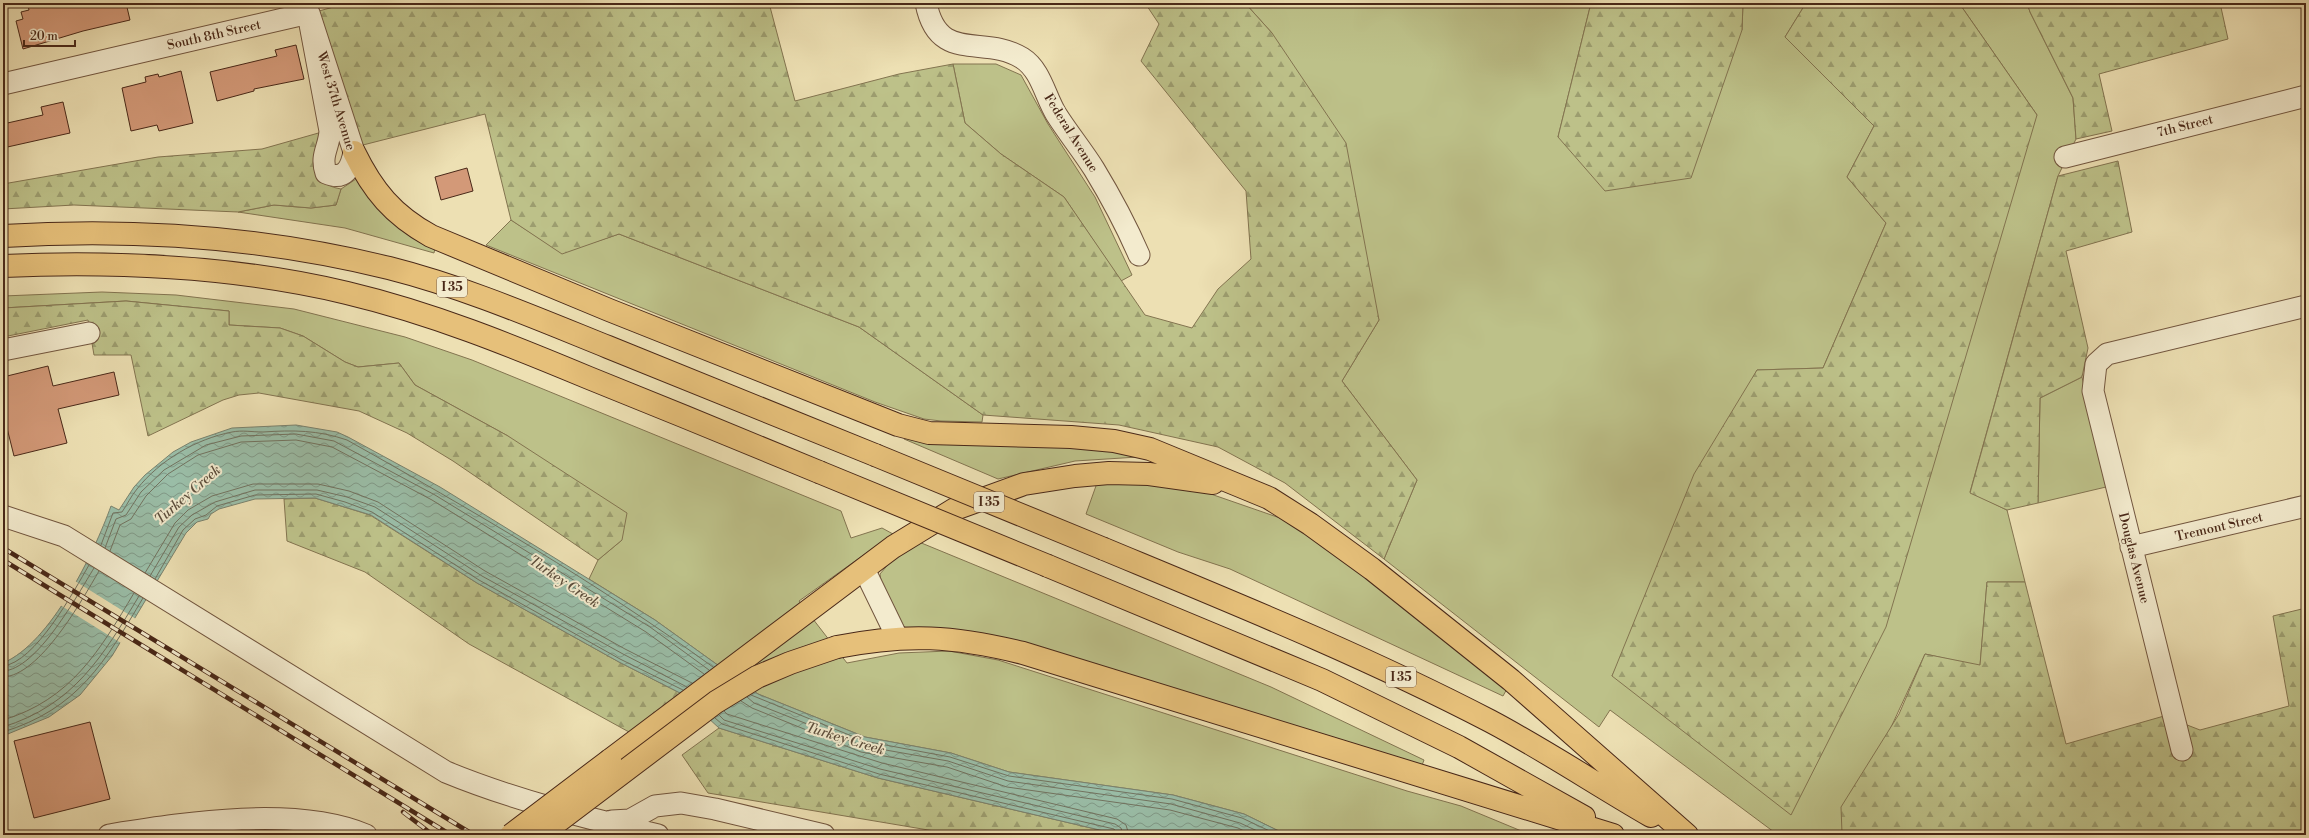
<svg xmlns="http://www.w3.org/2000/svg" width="2309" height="838" viewBox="0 0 2309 838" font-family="'Libre Bodoni',serif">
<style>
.grass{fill:#bdc189;stroke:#837450}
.forest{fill:url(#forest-firs);stroke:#837450}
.water{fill:url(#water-waves);stroke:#7a826e}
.pier{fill:#ede0b3}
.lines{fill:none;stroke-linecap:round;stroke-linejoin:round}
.shore{stroke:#727360;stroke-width:1}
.building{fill:#d39978;stroke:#492818}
.minor-casing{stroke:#72563f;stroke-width:23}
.highway-casing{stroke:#492818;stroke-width:24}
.minor{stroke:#f3ebce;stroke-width:21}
.highway{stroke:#e6c07a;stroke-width:22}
.rail-casing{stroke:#492818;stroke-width:4.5}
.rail{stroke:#f3ebce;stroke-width:3;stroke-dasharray:9;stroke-linecap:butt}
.highway-bridge-casing{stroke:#492818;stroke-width:24;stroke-linecap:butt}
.highway-bridge{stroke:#e6c07a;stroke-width:22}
.labels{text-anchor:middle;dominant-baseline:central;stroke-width:4;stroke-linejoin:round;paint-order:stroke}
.shield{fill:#f3ebce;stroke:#7c624f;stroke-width:1}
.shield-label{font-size:12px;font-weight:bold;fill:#492818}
.street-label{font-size:13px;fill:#492818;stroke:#f3ebce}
.water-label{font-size:14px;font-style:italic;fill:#5d4e3c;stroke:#f3ebce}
</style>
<defs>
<pattern id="forest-firs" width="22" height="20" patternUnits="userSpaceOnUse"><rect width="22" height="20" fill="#bdc189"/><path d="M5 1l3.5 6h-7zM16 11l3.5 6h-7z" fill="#9c9d6f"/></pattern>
<pattern id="water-waves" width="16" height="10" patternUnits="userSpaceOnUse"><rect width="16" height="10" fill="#9abea8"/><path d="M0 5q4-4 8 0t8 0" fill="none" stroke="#809a88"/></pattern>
</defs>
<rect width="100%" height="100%" fill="#ede0b3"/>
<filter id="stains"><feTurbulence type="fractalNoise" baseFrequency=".005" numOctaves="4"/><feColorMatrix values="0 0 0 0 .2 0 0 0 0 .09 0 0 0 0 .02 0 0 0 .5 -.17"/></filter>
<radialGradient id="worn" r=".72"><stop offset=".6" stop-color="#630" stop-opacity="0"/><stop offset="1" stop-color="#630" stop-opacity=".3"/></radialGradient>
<!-- grass -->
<path class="grass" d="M1245,3h346l-33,134 184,-107 1,-27h63l-21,34 89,89 -27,51 39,46 -63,145 -66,2 -145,306 425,-561 -78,-112h68l3,9 43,86 3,41 -18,37 -88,316 37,18 18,72h-38l-7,84 -55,-12 -83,179 6,2h-70l-168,-125 -11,17 -215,-168 33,-79 -75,-99 37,-61 -107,-287z
M953,64h43l25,11 27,49 47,73 37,78 -11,6 -57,-84 -63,-43 -36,-31z
M359,177c24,33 36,55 76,71l-1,5 -89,-25 -107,-16 36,-7 37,3 25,-3 5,-16z
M511,220l51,33 57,-19 240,93 124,88 -1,7 -41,-1 -17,-2 -49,-17 -389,-157z
M102,292l74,3 118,14 111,28 67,23 369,151 10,27 31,-10 11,6 -94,67 48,62 52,-10 50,-2 49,9 409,131 54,15 70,29h-244l-43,-21 -71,-19 -164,-23 -58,-19 -86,-16 -107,-43 -103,-74 -66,-41 9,-19 24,-20 -114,-104 -93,-51 -16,-22 -41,4 -13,-5 -42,-26 -23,-8 -51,-3v-14l-103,-10 -123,7v-12z
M2082,377l24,110 -68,16 2,-105z
M905,437l195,11 38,9 -63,4 -77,18 -94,-40z
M1097,483h49l59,9 75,26 50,31 178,138 -5,9 -273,-127 -52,-17 -92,-38z
M919,542l352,145 153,73 -3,8 -517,-141 -23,-46 -1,-7 11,-13z
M236,825l3,10h-97z"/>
<!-- forest -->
<path class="forest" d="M348,3h421l26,98 104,-27 54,-10 12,59 36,31 63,43 81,118 47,13 26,-39 33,-30 -5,-68 -105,-130 18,-37 -14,-21h100l27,30 74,110 33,177 -37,61 75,99 -33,79 -99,-76 -67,-36 -99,-22 -136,-10 -124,-88 -240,-93 -57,20 -51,-34 -26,-106 -126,32 -40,-135z
M1591,3h152l-1,27 -51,148 -86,13 -47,-54z
M1806,3h153l78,112 -151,512 -95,188 -179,-139 82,-202 63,-104 66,-2 63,-145 -39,-46 27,-51 -89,-89z
M2027,3h193l8,36 -129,35 13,57 -36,8 -3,-41 -43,-86z
M322,132c-9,25 -16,51 19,57l-5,16 -25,3 -37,-3 -36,7 -164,-7 -71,4v-25l155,-27 104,-8z
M2118,161l14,71 -66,19 22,97 -6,29 -42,21 -2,105 -31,7 -37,-17 88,-317z
M126,301l103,10v14l51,3 23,8 42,26 13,5 41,-4 16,22 93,51 119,77 -5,27 -24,20 -145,-99 -46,-28 -48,-22 -100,-18 -20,2 -16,5 -75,36 -17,-81h-37l-6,-35 -85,17v-29z
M315,498l55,17 107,68 142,79 63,32 -53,38 -160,-88 -104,-72 -78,-31 -3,-42z
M1987,582h38l41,162 98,-28 36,14 89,-24 -16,-90 33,-8v227h-458l-6,-2 -1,-26 58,-93 26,-60 55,11z
M719,728l159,50 243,57h-163l-250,-42 -26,-38z
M236,825l74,5 20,5h-91z"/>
<!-- water -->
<path class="water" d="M296,425l41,7 11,5 92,50 215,133 103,74 107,43 86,16 58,19 164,23 71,19 43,21h-166l-243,-57 -159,-50 -37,-34 -63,-32 -142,-79 -106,-68 -56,-17 -60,1 -36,10 -8,5 -3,5 -11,3 -11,11 -74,123 -32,39 -31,22 -46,19v-73c48,-20 91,-110 108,-157l8,4 15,-23 11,-12 28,-23 18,-10 41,-14z"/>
<!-- pier -->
<path class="pier" d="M75,581l61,38 -15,24 -61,-38z"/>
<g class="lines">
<!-- shore -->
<path class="shore" d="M101,545l12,-32 9,-1c5,-7 9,-16 15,-23 23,-29 59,-50 95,-57 10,-2 20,0 31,0 30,-2 55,-2 84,8 125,70 250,143 366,227
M105,548l11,-29 10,-4 15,-23 23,-22 42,-25 35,-9 55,-2 38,7 101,54 215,132 59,43
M110,551l10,-26 11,-6 15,-23 22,-22 30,-19 43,-13 55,-2 36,7 100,53 214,132 58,42
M145,573l30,-50 13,-13 24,-14 41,-12h65l31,7 29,11 107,69 140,78 67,34
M150,576l29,-49 13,-12 23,-13 40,-12h62l30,7 28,10 107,69 141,78 64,33
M155,579l28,-49 12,-11 11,-4 11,-9 38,-11 61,-1 29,8 27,10 107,68 141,79 63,31
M3,666c32,-3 71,-75 86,-101
M3,671c34,-1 75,-77 91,-103
M3,677c37,-1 79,-77 96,-106
M751,695l113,46 86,16 59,19 163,23 70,19 36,17
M747,697l7,6 109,43 85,15 60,20 163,23 69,19 26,12
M741,701l11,7 109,44 86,15 60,20 163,23 68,18 14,7
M724,711l3,3 155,49 235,56 9,6 3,10
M719,715l5,5 156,49 235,55 6,4 2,7
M715,718l7,6 157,50 235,55 4,6
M3,720c68,-20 97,-70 131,-127
M3,727c71,-22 100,-71 136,-131
M3,732c75,-23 102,-70 140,-134"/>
</g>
<!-- building -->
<path class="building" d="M38,3h88l4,17 -47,11 -60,18 -7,-28 7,-2 -2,-7 8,-2 -1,-4z
M296,45l8,34 -50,10v2l-37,10 -7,-29 67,-16 -2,-6z
M181,71l12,52 -34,8 -2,-6 -26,6 -9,-43 24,-6 -1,-5 13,-3 1,3z
M63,102l7,31 -67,15v-24l40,-9 -2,-8z
M467,168l6,23 -32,9 -6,-23z
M48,366l5,20 61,-14 5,23 -61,14 9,34 -53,13 -11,-44v-35z
M90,722l20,77 -76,19 -20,-77z"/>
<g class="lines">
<!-- minor casing -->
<g class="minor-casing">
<path id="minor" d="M306,3l24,128c-1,17 -10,24 -4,42 19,8 25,-5 28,-21l-45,-139
M926,3c12,62 58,31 96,55 19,12 23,38 34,56 12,19 26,36 38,55 17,28 32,56 45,86
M3,84l306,-71
M2065,157l241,-61
M3,350l86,-17
M3,516l61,20 382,236c68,28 141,46 212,63
M2131,547l175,-41
M864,569l33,68
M2182,750l-89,-359 3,-27 11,-10 199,-48
M612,821l18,-1 25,-14 26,-3 34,6 109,26
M109,835c76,-12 185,-30 257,0"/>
</g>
<!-- highway casing -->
<g class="highway-casing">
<path id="highway" d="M354,152c19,39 39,63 77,84l178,74 289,115 31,8 142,4 43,4 36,8 119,49 41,26 62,45 139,111 176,155
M3,236c129,-8 260,1 386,32 75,19 147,50 219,79 89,36 178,72 267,108
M3,266c115,-5 231,0 344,27 84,20 163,52 242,85 77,31 153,62 230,94
M1104,549c130,54 261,107 386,172 55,29 107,64 161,95
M1048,566l274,114 137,67 125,70
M837,647c70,-14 117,-11 186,6l590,182
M610,760l283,-213 62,-38 69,-25 51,-8 34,-3 40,1 64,9"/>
</g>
<!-- minor -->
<use href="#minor" class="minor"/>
<!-- highway -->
<use href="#highway" class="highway"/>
<!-- rail casing -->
<g class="rail-casing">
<path id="rail" d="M3,548l471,287
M3,560l448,275
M403,812l30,23"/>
</g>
<!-- rail -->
<use href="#rail" class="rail"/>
<!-- highway-bridge casing -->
<g class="highway-bridge-casing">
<path id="highway-bridge" d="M875,455l229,94
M819,472l229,94
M511,835l99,-75
M540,835l176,-133 41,-25 33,-14 47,-16"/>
</g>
<!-- highway-bridge -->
<use href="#highway-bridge" class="highway-bridge"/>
</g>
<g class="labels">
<!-- shield labels -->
<g class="shield">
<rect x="437" y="277" width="30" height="20" rx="3"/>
<rect x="974" y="492" width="30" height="20" rx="3"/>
<rect x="1386" y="667" width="30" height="20" rx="3"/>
</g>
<g class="shield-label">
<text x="452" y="287">I 35</text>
<text x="989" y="502">I 35</text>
<text x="1401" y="677">I 35</text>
</g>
<!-- street labels -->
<g class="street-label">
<text transform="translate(214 35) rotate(-13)">South 8th Street</text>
<text transform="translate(336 101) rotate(73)">West 37th Avenue</text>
<text transform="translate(2185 126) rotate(-14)">7th Street</text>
<text transform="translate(1071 133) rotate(58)">Federal Avenue</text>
<text transform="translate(2219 527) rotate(-13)">Tremont Street</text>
<text transform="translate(2134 558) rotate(76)">Douglas Avenue</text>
</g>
<!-- water labels -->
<g class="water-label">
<text transform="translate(188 495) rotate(-41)">Turkey Creek</text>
<text transform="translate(564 582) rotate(34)">Turkey Creek</text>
<text transform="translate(845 739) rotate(17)">Turkey Creek</text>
</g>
</g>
<!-- margin -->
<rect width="2309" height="838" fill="none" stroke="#ede0b3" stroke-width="16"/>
<rect x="4" y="4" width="2301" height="830" fill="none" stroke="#492818" stroke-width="2"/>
<rect x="8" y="8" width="2293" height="822" fill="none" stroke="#492818"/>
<!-- scale -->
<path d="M24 40v6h51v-6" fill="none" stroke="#492818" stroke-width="2"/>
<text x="30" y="40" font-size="12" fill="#492818" stroke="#f3ebce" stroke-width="3" paint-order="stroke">20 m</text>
<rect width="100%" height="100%" filter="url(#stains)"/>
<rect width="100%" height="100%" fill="url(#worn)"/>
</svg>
